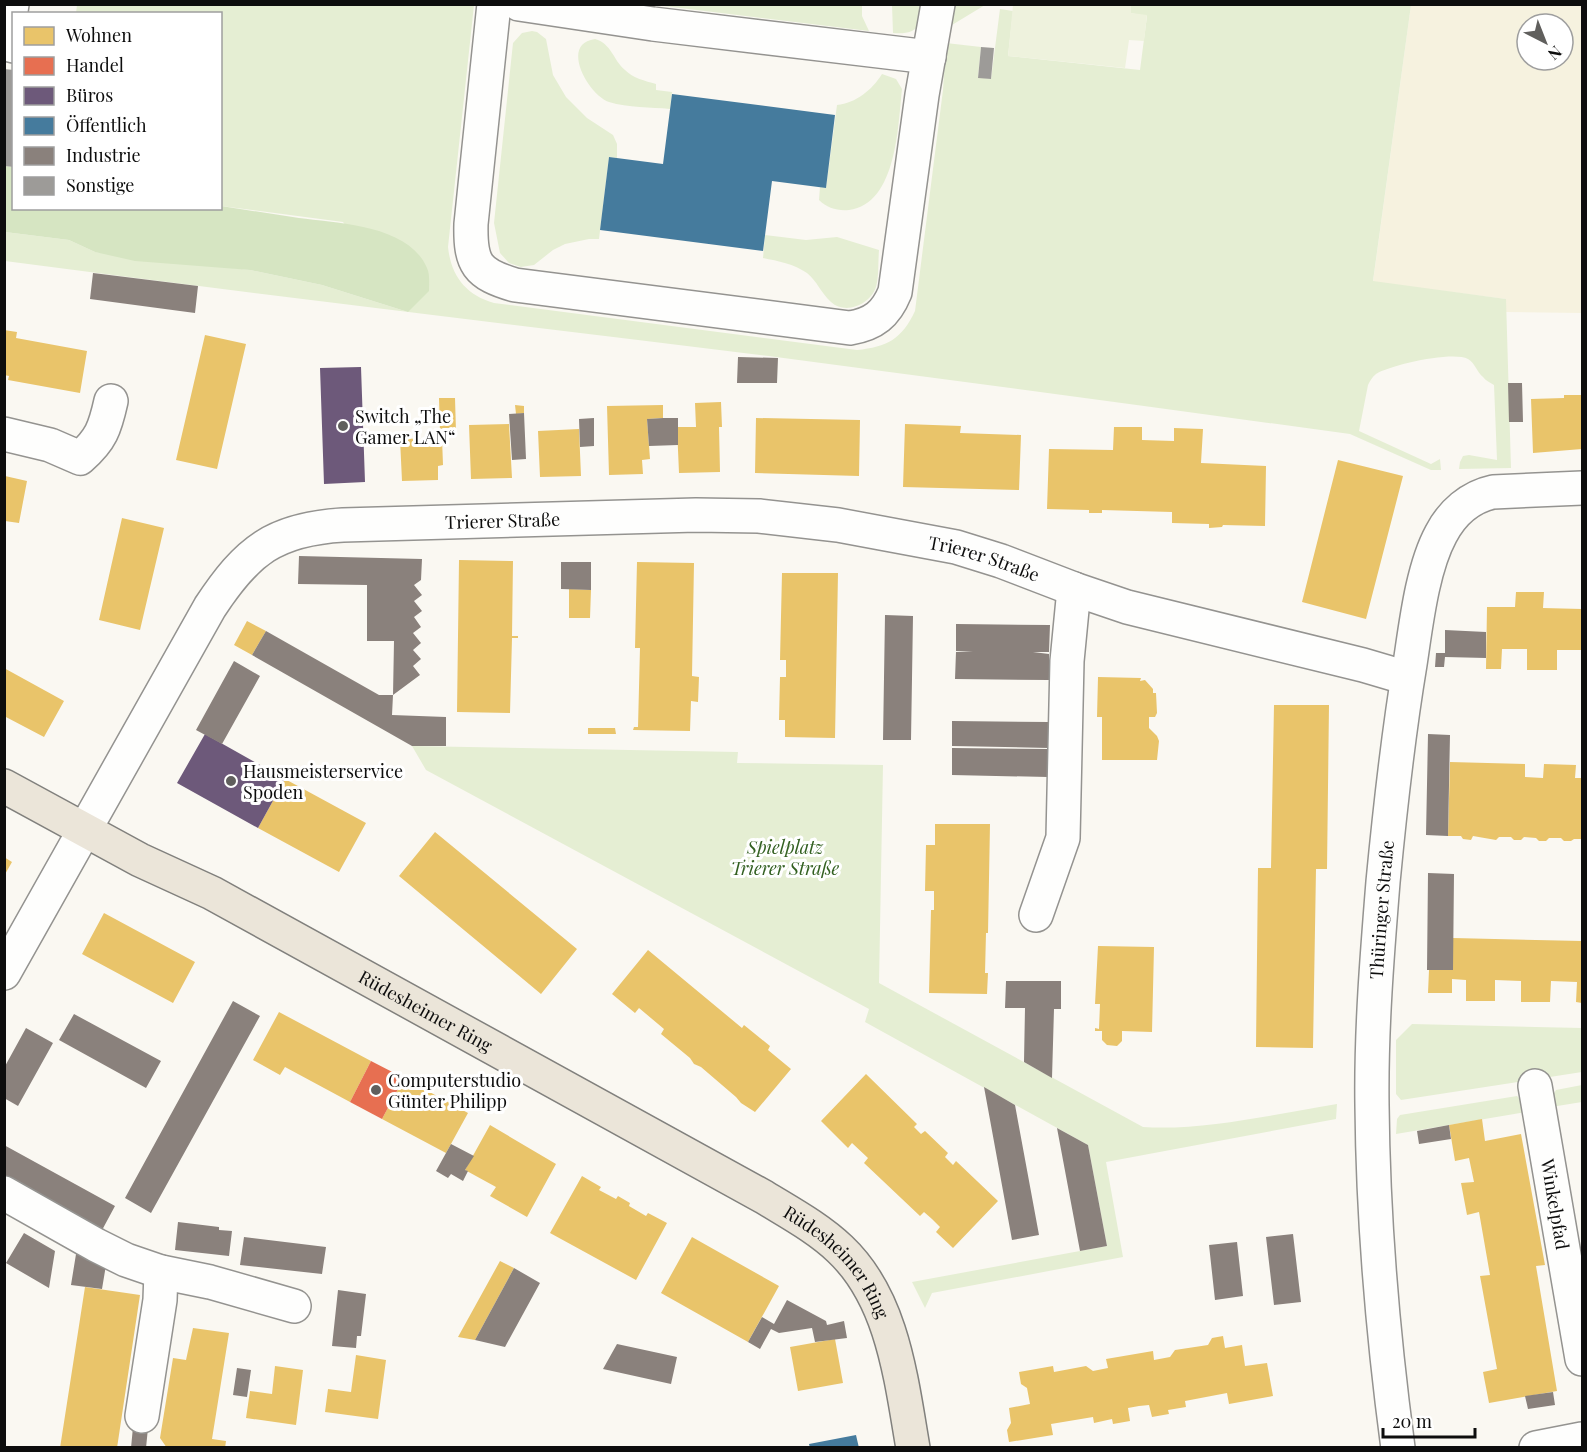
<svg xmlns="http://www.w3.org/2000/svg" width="1587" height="1452" viewBox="0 0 1587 1452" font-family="'Playfair Display',serif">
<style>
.farmland{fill:#f6f2df;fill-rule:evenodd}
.green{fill:#e5eed3}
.forest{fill:#d6e5c2}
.pitch{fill:#eef2dd}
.homes{fill:#e9c46a}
.shops{fill:#e76f51}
.offices{fill:#6d597a}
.public{fill:#457b9d}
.industry{fill:#8a817c}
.building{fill:#9d9b98}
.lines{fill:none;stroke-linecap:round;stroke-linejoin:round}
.minor-casing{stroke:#949390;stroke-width:36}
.major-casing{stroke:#81807d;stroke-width:36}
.minor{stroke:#fefefd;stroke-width:33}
.major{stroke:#ebe5d9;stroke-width:33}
.poi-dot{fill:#605f5d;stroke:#fff;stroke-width:2}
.labels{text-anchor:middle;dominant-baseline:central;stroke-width:6;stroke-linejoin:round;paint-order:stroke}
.poi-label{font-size:18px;fill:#0d0d0d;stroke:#fff;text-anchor:start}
.street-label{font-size:18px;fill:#0d0d0d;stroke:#fff}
.park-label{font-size:18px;font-style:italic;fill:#336021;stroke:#fff}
</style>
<rect width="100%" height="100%" fill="#faf8f2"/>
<!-- farmland -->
<path class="farmland" d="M1411,5h171v308l-76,-1v-13l-133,-17zM1527,24h36v36h-36z"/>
<!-- green -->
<path class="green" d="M77,5h397l-26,242c3,29 18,48 46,56l363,47c30,-3 45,-11 58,-39l28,-221 3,-47 35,4 -3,30 13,2 9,-70 13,2 -5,45 132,14 7,-54 -17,-3 1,-8h280l-38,276 133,18 5,169 -52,1 1,-7 3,-6 6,-1 28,5 -3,-75c-3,-2 -8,-4 -11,-8 -6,-5 -8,-14 -15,-18 -16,-8 -77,6 -92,15 -4,3 -6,7 -8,11l-9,46 72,33 9,-5 1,11h-10l-81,-36c-191,-26 -383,-52 -574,-77 -257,-32 -515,-62 -771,-96v-29l64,8 26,12 155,18 72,15 86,27 -65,-90 -122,-16 -1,-192 -144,-1z
M656,5h206v11l7,15z
M892,5h35c-7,21 -9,30 -34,28z
M950,5h35l-38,23z
M532,31l5,1 9,7 7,36 13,22 21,21 26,17 4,9v14l-8,-1 -10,82h-10l-24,5 -12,6 -19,15 -13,2 -12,-4 -9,-10 -6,-30 19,-180 9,-10z
M595,39c17,5 18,21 30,31 8,8 20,11 31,14v6l16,2 -2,17c-19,-2 -42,-1 -61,-7 -20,-7 -50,-58 -14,-63z
M882,74l14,5 6,10c-4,36 -5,115 -53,121 -12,1 -22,-2 -30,-10l1,-13 6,1 11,-83c19,-2 35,-15 45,-31z
M765,235l41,5 31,-3 42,13c-1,12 0,26 -3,37 -6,18 -31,28 -45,15 -10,-9 -14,-21 -24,-29 -13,-9 -29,-12 -44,-15z
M412,746l326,6 -1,11 146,2 -4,218 264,144c60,4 133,-13 194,-23l-1,15 -230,43 17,95 -191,36 -7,15 -13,-26 195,-36 -19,-101 -223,-123 4,-13 -443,-239z
M1412,1024l170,4v44l-181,28 -5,-6v-54z
M1582,1085v17l-37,6 11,-18z
M1517,1096l15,15 -136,23 1,-15 3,-4z"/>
<!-- forest -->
<path class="forest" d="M5,166l8,1 1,41h206l1,-2c26,4 52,8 78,12 39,5 110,7 128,50 3,6 2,16 2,23l-21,21 -86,-27 -72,-15 -115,-9 -40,-9 -26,-12 -64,-8z"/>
<!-- pitch -->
<path class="pitch" d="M1013,5h118v8l16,2 -3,26 -15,-1 -4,28 -117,-12z"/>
<!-- homes -->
<path class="homes" d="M4,330l13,2 -1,6 71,13 -7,42 -72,-13 1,-4 -5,-1z
M205,335l41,9 -29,125 -41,-9z
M1564,395h18v54l-49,4 -2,-54 33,-1z
M439,398h16l1,34 -16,1z
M721,402l1,25h-3l1,45 -41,1 -2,-46h19l-1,-24z
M515,405l9,1v7l-8,1z
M663,405v13l-16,1 3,40 -8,1 1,14 -34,1 -2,-69z
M756,418l104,2 -1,56 -104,-3z
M509,424l3,54 -41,1 -2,-54z
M905,424l56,2 -1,7 61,2 -2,55 -116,-3z
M1114,427h28v13l32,1v-13l29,1 -2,34 65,3 -1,60 -42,-1 -1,2 -13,1v-4l-37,-1v-11l-70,-2v3h-13v-3l-42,-1 2,-60 64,1z
M579,429l2,47 -41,1 -2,-46z
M442,438l1,27 -5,1v14l-36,1 -2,-42z
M1338,460l65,16 -37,143 -64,-17z
M5,476l22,5 -8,42 -14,-2z
M122,518l42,10 -24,102 -41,-10z
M459,560l54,1 -1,75h6v2h-6l-2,75 -53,-1z
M637,562l57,1 -2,113 7,1 -1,25 -7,-1 -1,30 -57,-1 1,-3h4l2,-79h-5z
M782,573h56l-3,165 -50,-1v-17h-6l1,-43h6v-17h-6z
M569,589l22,1 -1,28h-21z
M1516,592h28l-1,16 39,1v41h-25v20h-30v-21h-25l-1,20h-15l1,-62h28z
M247,621l19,10 -14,24 -18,-10z
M4,668l60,33 -20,36 -40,-21z
M1098,677l43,1 -1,3 5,-1 8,9v4h3l1,20 -2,4h-6v11l8,8 2,5 -2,19h-55v-43h-5z
M1274,705h55l-2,164h-11l-3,179 -57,-1 2,-179h13z
M588,728h27l1,6h-28z
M1450,762l75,2v13l18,1 1,-14 32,1 -1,13h7v61h-8l-3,2h-7l-3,-3h-12l-3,3h-7l-3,-3 -12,-1 -3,3h-7l-3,-3h-12l-3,3 -23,-4 -2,4 -8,-1 -2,-3h-13z
M285,779l81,44 -27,49 -81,-44z
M935,824h55l-2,109h-2l-1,40h3l-1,21 -58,-1 2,-83h3v-19h-9l1,-46h9z
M435,832l142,117 -36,45 -142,-118z
M4,857l8,5 -8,14z
M104,913l91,49 -22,41 -91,-49z
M1453,938l129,3v62l-6,-1 1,-20 -26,-1 -1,21h-29v-21l-26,-1v21h-29v-21l-14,-1v14h-24l1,-23h24z
M1098,946l56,1 -2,85 -30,-1v10l-5,5 -10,-1 -5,-5v-9h-7v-3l4,1 1,-25h-5z
M648,950l94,78 2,-3 26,21 -2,4 23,19 -36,43 -14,-9 -5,-6 -35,-30 -7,-3 -4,-6 -29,-24 3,-5 -25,-21 -4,5 -23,-19z
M279,1012l92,49 -21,41 -65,-35 -5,8 -27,-15z
M866,1074l51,50 -3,3 7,7 4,-3 23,22 -3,4 8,8 3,-4 42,40 -45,47 -17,-16 4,-5 -8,-8 -8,-7 -4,4 -56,-53 4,-5 -16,-15 -4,5 -27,-27z
M404,1078l64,35 -22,40 -64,-34z
M1482,1119l3,22 36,-7 24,131 -9,1 21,125 -68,12 -6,-31 14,-3 -17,-93 10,-1 -11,-63 -12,3 -6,-32 13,-1 -5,-24 -14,3 -6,-36z
M490,1125l66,39 -29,53 -37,-21 6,-9 -31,-17z
M582,1176l19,11 -2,3 17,9 2,-3 12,7 -1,3 17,10 2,-3 19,10 -31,57 -86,-47z
M692,1237l87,49 -31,56 -87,-49z
M500,1261l14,7 -39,72 -17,-3z
M85,1287l55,8 -23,153h-57z
M193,1328l36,5 -17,106 14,2 -1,7h-58l-7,-10 13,-80 13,2z
M1223,1336l2,12 17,-3 3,21 22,-3 6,33 -44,8 -2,-11 -42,8 1,6 -18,3 1,4 -17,3 -3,-12 -10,1 -11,2 2,13 -17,3 -1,-5 -18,4 -1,-6 -42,7 2,11 -44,7 -2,-12 4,-7 -2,-15 21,-4 -3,-16 -6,-4 -2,-12 34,-6 1,6 32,-6 7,5 15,-3 -2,-9 47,-8 1,9 16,-3 5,-7 33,-5 4,-7z
M835,1339l8,44 -45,8 -8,-44z
M356,1355l30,5 -8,59 -53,-7 3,-23 23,3z
M275,1366l28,4 -7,55 -50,-7 4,-27 22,3z"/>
<!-- shops -->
<path class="shops" d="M371,1061l33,17 -22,41 -32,-17z"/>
<!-- offices -->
<path class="offices" d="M361,367l4,115 -41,2 -4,-116z
M205,734l80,45 -27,49 -81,-45z"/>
<!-- public -->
<path class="public" d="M672,94l163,21 -9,73 -54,-7 -9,70 -163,-21 9,-73 54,7z
M856,1435l3,13h-49l-1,-4z"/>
<!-- industry -->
<path class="industry" d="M93,273l105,13 -3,27 -105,-14z
M738,357l40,1 -1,25h-40z
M1508,383h14l1,39h-14z
M524,413l2,46 -14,1 -3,-46z
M594,418v28l-14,1 -1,-28z
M663,418h15v27l-29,1 -2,-27z
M299,556l123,3 -1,21 -7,5 8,10 -8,6 8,10 -8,6 7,10 -8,6 8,10 -8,7 8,9 -8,7 7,9 -27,20 1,-54h-27v-56l-69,-1z
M561,562h30v28l-30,-1z
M885,615l28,1 -2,124h-28z
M956,624l94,1 -1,27h-16l16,2v26l-94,-1 1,-27h17l-17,-1z
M1445,630l41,2v26l-41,-1 -1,10h-9l1,-14h9z
M266,631l113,64h14l-1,20 54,2v29h-34l-160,-91z
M234,661l26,15 -38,68 -26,-14z
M952,721l97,1v26l-97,-2z
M1428,734l22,1 -2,101 -22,-1z
M952,748l97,1 -1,28 -96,-2z
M1428,873l26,1 -1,96h-26z
M1006,981h55v28h-7l-2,69 -28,-16 1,-54h-20z
M233,1001l27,15 -109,197 -26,-15z
M74,1014l87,47 -15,27 -87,-48z
M26,1028l27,15 -35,63 -14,-8v-30z
M984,1087l31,18 24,130 -27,5z
M1449,1125l2,14 -32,5 -2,-13z
M1057,1128l31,17 19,101 -27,5z
M451,1144l23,12 -9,14 3,1 -5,10 -12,-7 -3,4 -12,-7z
M4,1145l111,61 -14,26 -97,-53z
M178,1222l41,5v3l13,1 -3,25 -54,-6z
M24,1233l31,18 -6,37 -43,-25z
M1293,1234l8,68 -27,3 -8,-68z
M244,1237l82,10 -4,27 -82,-9z
M1237,1242l6,54 -28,4 -6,-55z
M77,1248l29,17 -4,24 -31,-4z
M514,1268l26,15 -35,64 -30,-7z
M338,1290l28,4 -5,42h-4l-1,12 -24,-2z
M787,1300l39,21 1,4 17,-4 3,17 -32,4 -3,-14 -33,5 -8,-4 -11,20 -12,-7 14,-25 12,7z
M617,1344l60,13 -6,27 -68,-15z
M237,1368l14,2 -4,27 -14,-2z
M1553,1392l2,13 -27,4 -3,-13z
M133,1427l15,1 -2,20h-15z"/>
<!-- building -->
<path class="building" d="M981,47l13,1 -3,31 -13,-1z
M4,69l10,1v97l-10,-1z"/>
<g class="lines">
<!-- minor casing -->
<g class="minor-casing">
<g id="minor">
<path d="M12,4l-6,40 8,2"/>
<path d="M494,4l-23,220c-1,40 6,50 44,61l335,43c24,-4 36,-14 45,-36l27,-197 16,-91"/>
<path d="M519,4l134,20 276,33"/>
<path d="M4,434l46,11 30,13c21,-18 25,-30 31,-57"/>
<path d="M1036,915l27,-77 4,-177 7,-72"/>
<path id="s1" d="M4,973l206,-366c37,-56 64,-78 133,-82l353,-10 63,1 79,9 118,22 45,14 73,28 53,18 236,58 44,13"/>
<path id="s2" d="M1535,1086l47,273"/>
<path d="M4,1193l92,52 30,15 35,12 49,10 84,24"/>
<path d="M142,1416l18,-116 1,-28"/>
<path id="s3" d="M1398,1448c-15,-112 -25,-230 -26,-343 -1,-74 5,-149 11,-223 7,-73 15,-146 27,-218 6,-39 12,-95 31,-130 11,-21 29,-37 52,-42l89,-4"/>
<path d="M1536,1448l46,-9"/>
</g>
</g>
<!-- major casing -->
<g class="major-casing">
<g id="major">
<path id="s4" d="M4,786l136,74 72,33 552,304c26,16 54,31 76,52 53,50 61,130 73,199"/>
</g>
</g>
<!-- minor -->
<use href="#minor" class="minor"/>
<!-- major -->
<use href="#major" class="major"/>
</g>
<!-- markers -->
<g class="poi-dot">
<circle cx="343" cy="426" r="6"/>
<circle cx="231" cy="781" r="6"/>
<circle cx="376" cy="1090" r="6"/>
</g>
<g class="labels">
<!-- poi labels -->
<g class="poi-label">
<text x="355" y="416">Switch „The<tspan x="355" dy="21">Gamer LAN“</tspan></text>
<text x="243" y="771">Hausmeisterservice<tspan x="243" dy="21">Spoden</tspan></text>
<text x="388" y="1080">Computerstudio<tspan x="388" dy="21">Günter Philipp</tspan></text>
</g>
<!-- street labels -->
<g class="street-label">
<text stroke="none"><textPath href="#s1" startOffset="744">Trierer Straße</textPath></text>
<text stroke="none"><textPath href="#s1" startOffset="1230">Trierer Straße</textPath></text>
<text stroke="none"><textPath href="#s3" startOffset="540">Thüringer Straße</textPath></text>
<text stroke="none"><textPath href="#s4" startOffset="478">Rüdesheimer Ring</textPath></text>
<text stroke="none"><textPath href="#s2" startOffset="120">Winkelpfad</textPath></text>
<text stroke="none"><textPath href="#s4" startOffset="964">Rüdesheimer Ring</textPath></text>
</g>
<!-- park labels -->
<g class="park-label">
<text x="785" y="847">Spielplatz<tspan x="785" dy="21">Trierer Straße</tspan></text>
</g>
</g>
<!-- border -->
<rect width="1587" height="1452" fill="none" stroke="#0d0d0d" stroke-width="12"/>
<!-- legend -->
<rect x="12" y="12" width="210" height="198" fill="#ffffff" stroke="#9e9e9e" stroke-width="1.5"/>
<rect x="24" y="27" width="30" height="18" fill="#e9c46a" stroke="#9e9e9e" stroke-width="1.5"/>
<text x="66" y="42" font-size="18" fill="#0d0d0d">Wohnen</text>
<rect x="24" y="57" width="30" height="18" fill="#e76f51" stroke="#9e9e9e" stroke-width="1.5"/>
<text x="66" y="72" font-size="18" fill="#0d0d0d">Handel</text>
<rect x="24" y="87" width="30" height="18" fill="#6d597a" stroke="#9e9e9e" stroke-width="1.5"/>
<text x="66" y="102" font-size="18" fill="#0d0d0d">Büros</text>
<rect x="24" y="117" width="30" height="18" fill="#457b9d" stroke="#9e9e9e" stroke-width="1.5"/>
<text x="66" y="132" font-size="18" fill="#0d0d0d">Öffentlich</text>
<rect x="24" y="147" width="30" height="18" fill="#8a817c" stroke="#9e9e9e" stroke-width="1.5"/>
<text x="66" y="162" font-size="18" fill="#0d0d0d">Industrie</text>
<rect x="24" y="177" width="30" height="18" fill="#9d9b98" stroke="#9e9e9e" stroke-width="1.5"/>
<text x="66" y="192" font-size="18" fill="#0d0d0d">Sonstige</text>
<!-- north arrow -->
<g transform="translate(1545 42) rotate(138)"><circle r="28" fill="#ffffff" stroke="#9e9e9e" stroke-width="1.5"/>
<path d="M0-4.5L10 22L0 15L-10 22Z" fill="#605f5d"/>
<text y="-9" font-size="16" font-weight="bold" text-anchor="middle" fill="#0d0d0d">N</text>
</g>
<!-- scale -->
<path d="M1383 1428v9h92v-9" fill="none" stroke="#0d0d0d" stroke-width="3"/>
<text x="1392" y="1428" font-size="18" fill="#0d0d0d" stroke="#ffffff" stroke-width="4.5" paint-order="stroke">20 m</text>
</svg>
